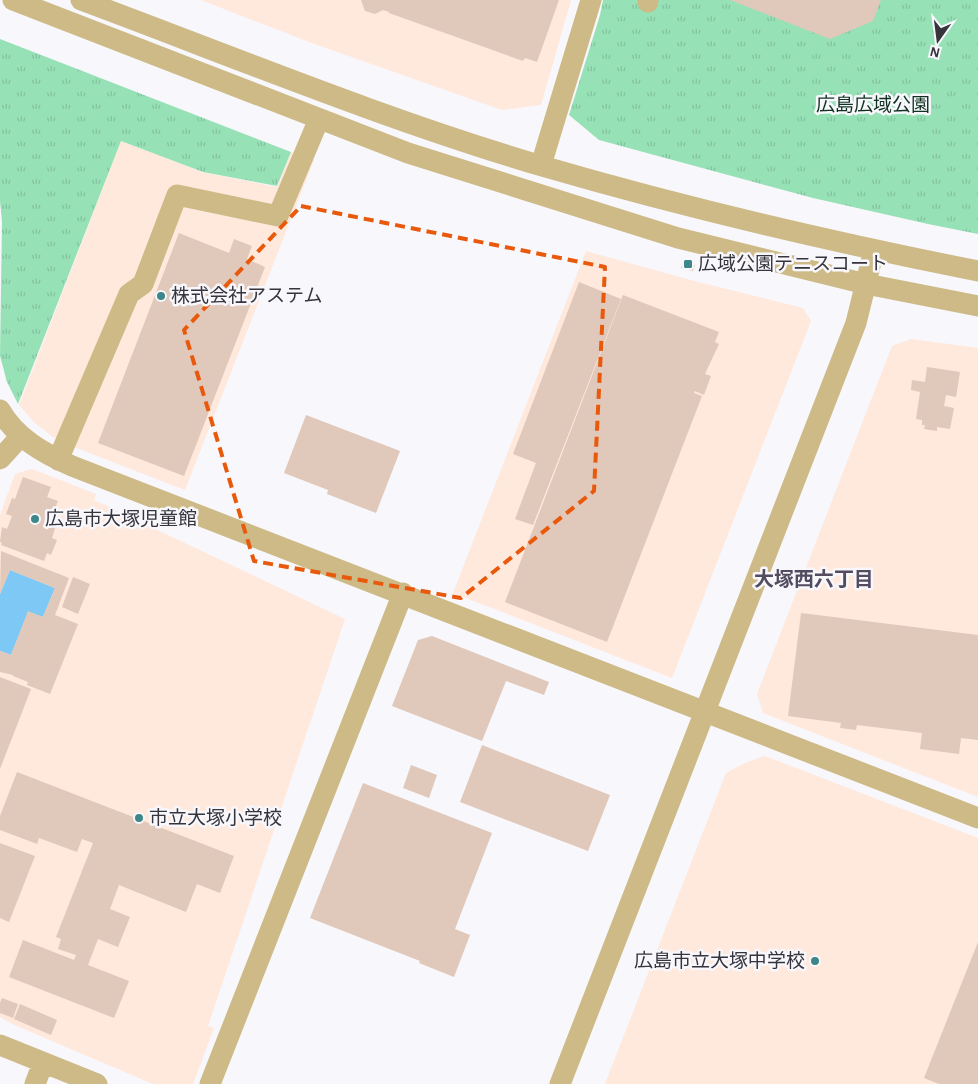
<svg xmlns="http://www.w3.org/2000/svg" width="978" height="1084" viewBox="0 0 978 1084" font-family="'Alegreya Sans','Noto Sans JP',sans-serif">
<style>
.commercial{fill:#ffe8dc}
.grass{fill:url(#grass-tufts)}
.water{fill:#7ec8f5}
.building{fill:#e0c8ba}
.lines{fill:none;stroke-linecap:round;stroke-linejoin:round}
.minor{stroke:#cdba87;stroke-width:21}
.marked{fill:none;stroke:#e8590c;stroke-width:4;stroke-dasharray:10 6;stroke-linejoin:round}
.poi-dot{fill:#3d8689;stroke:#f8f7fb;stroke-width:2}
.labels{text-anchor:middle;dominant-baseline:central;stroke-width:5;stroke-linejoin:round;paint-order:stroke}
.park-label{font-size:19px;fill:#0f3120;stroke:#f8f7fb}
.poi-label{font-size:19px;fill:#36343d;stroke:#f8f7fb;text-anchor:start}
.neighbourhood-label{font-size:20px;font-weight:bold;fill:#534c61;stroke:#f8f7fb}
</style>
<defs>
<pattern id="grass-tufts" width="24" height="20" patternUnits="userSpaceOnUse" patternTransform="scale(1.25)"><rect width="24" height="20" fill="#97e1b7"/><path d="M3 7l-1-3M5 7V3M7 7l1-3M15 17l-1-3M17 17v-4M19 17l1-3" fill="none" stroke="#83c29e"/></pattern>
</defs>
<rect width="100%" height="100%" fill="#f8f7fb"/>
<!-- commercial -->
<path class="commercial" d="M201,0h370l-30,105 -39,5 -193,-68z
M121,141l81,31 75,15 14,-35 23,8 -129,330 -106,-41 -26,-12 -19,-15 -15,-17z
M586,251l108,30 109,27 8,13 -139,357 -219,-85z
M911,339l67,9v449l-215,-84 -6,-19 135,-348z
M32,469l64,25 -2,6 251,119 -137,407 6,2 -21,56h-40l-141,-60 -12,-7v-502l15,-41z
M765,756l213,82v246h-373l121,-311 19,-10z"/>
<!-- grass -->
<path class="grass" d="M603,0h375v234l-50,-10 -115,-26 -214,-58 -30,-25 31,-100z
M0,39l291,113 -14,34 -74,-14 -82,-31 -103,263 -11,-22 -7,-26 2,-134 -2,-21z"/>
<!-- water -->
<path class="water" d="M10,570l45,18 -12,29 -15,-5 -17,43 -11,-4v-57z"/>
<!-- building -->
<path class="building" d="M361,0h198l-22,62 -12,-4 -2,3 -134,-48v-1l-6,-2 -8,4 -10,-3z
M730,0h151l-8,21 -43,18z
M179,233l50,20 5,-14 18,7 -5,13 18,8 -81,209 -86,-33z
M683,262l12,3 -2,6 -12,-3z
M579,282l42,17 -88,226 -18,-6 21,-56 -23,-9z
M623,295l96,37 -4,10 4,2 -14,30 6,2 -7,19 -9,-4 -1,2 8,3 -95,246 -102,-40z
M927,367l33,5 -4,25 -10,-2 -2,11 10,2 -4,21 -13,-2v4l-13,-2 1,-4h-3v-5l-6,-1 4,-27 -9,-2 1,-10 13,2z
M306,415l94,36 -24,62 -49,-19 1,-4 -44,-17z
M23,477l28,10 -4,10 11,4 -6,15 6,2 -6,20 5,2 -6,15 -4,-2 -3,8 -43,-16 1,-2 -2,-1 2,-15 5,2 5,-13 -6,-2 6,-16 3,1z
M1,551l68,27 -14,37 23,9 -28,70 -23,-9 1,-3 -15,-6v-1l-13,-3v-21l11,4 17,-44 15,6 12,-29 -45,-18 -10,24z
M73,577l17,7 -12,30 -16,-7z
M801,613l177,22v105l-17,-2 -2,16 -39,-5 2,-16 -65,-8 -1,5 -16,-2 1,-5 -53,-7z
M432,636l117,46 -5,13 -38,-14 -24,60 -90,-35 26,-66z
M0,677l31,12 -31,80z
M482,745l128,50 -22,56 -128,-49z
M411,765l26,10 -8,23 -26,-10z
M17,772l217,84 -14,37 -23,-9 -11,28 -67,-27 -9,24 20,8 -12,30 -20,-8 -10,26 41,16 -15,37 -105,-41 14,-37 51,20 2,-5 -18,-6 3,-10 -5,-2 37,-94 -11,-4 -5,13 -38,-14 -2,6 -37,-14v-14z
M363,783l129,50 -37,96 15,6 -16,42 -35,-14 1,-2 -110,-43z
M0,843l35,13 -26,66 -9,-4z
M978,942v142h-39l-15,-6z
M2,998l16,6 -5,14 -13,-5v-10z
M20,1004l37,16 -6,15 -37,-16z"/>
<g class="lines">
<!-- minor -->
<path class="minor" d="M13,0l395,153 270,85 188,46 112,22
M81,0c153,57 305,120 461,166 144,42 290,76 436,105
M648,2v-2
M541,165l50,-165
M0,410c16,28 43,43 72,56 303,116 604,235 906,352
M0,459l21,-23
M58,460l71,-166 14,-10 34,-89 101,21 41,-97
M0,1045l97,39
M35,1084l8,-21
M210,1084l193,-491
M560,1084l296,-761 18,-73"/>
</g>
<!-- marked area -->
<path class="marked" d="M301,206l304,61 -11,224 -133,107 -207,-37 -70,-231z"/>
<!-- markers -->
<g class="poi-dot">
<rect x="683" y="259" width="10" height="10" rx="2.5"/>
<circle cx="161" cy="296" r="5"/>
<circle cx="35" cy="519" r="5"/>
<circle cx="139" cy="818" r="5"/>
<circle cx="815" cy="961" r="5"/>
</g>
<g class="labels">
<!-- park labels -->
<g class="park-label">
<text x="873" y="105">広島広域公園</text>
</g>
<!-- poi labels -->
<g class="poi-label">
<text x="698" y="264">広域公園テニスコート</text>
<text x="171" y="296">株式会社アステム</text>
<text x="45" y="519">広島市大塚児童館</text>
<text x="149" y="818">市立大塚小学校</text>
<text x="805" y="961" text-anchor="end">広島市立大塚中学校</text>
</g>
<!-- neighbourhood labels -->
<g class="neighbourhood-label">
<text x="814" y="580">大塚西六丁目</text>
</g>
</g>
<!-- north arrow -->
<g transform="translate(938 40) rotate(194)" stroke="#f8f7fb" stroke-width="4" paint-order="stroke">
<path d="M0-4L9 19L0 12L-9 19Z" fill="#36343d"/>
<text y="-8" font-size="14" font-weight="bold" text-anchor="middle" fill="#36343d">N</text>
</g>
</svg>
